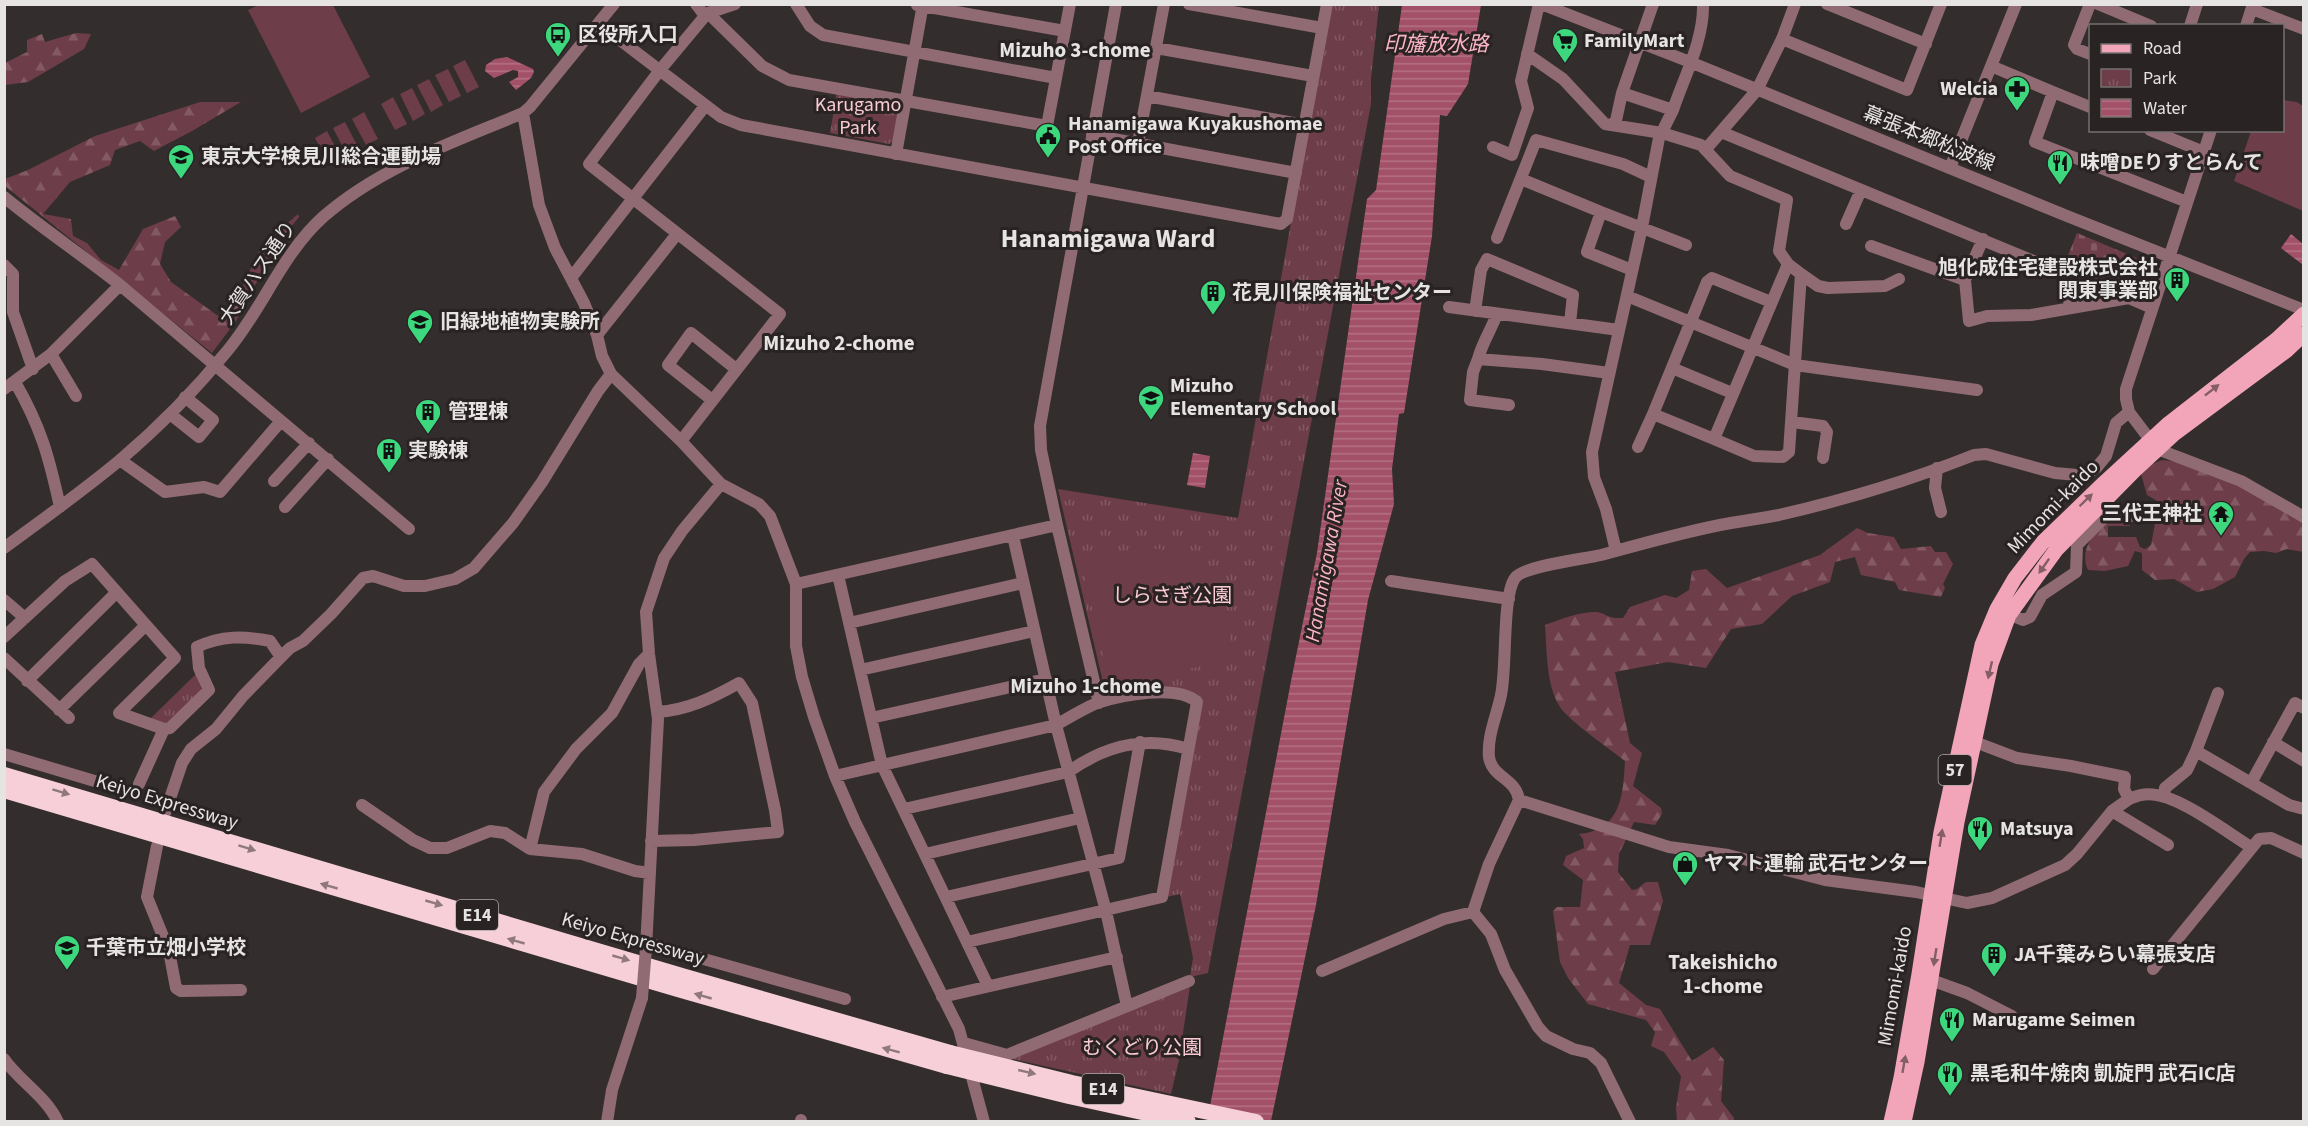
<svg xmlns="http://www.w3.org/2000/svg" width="2308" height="1126" viewBox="0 0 2308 1126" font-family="'Source Sans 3','Noto Sans JP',sans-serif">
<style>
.forest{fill:url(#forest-firs)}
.cemetery{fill:url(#cemetery-stones)}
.park{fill:url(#park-tufts)}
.pitch{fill:#6e3d4a}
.water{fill:url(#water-rules)}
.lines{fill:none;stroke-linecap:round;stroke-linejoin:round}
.minor{stroke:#916b74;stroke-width:12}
.major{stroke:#f2a5b9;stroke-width:15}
.highway{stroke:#f6cfd8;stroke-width:16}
.minor-bridge{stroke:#916b74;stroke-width:12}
.highway-bridge{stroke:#f6cfd8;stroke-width:16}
.oneway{fill:#835e67}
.oneway2{fill:#90797e}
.labels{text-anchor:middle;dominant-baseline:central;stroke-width:6;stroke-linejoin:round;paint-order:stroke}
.shield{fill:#292324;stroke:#ada9aa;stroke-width:1.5}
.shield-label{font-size:18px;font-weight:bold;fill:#e6e3e3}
.poi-label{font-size:20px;font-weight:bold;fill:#e6e3e3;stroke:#292324;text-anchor:start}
.park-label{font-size:20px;fill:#facad5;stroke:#292324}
.street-label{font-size:20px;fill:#e6e3e3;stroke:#292324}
.water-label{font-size:21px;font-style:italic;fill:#fcb5c6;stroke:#292324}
.neighbourhood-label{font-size:21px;font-weight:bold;fill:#e6e3e3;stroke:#292324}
.district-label{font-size:26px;font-weight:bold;fill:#e6e3e3;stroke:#292324}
</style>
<defs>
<pattern id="forest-firs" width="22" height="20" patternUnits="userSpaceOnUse" patternTransform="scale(1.5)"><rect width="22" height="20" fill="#6e3d4a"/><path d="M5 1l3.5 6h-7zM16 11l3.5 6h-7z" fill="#835964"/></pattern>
<pattern id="cemetery-stones" width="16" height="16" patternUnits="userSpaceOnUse" patternTransform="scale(1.5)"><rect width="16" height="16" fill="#6e3d4a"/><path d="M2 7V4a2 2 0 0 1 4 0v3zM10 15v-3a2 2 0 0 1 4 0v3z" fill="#835964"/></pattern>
<pattern id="park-tufts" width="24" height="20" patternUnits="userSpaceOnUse" patternTransform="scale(1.5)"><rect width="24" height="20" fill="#6e3d4a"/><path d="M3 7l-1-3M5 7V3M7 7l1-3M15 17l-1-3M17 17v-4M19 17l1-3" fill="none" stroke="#835964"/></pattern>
<pattern id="water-rules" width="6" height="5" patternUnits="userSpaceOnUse" patternTransform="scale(1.5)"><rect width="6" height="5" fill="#a35169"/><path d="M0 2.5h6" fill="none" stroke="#b47285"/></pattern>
</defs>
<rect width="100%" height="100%" fill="#332d2e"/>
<!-- forest -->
<path class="forest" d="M76,33l15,1 -7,15 -22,13 -34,20 -23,3v-22l22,-11v-12l15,-6 3,8z
M200,102h41l-49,29 -38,20 -14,-10 -25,9 -5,15 -40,17 -27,32 28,5 2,17 14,7 14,17 18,10 24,-41 32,-13 6,11 -16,15 -5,22 11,18 50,36 7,-1 33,-70 37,-33 1,3 -22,27 -41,77 -24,32 -207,-167v-7l23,-9 67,-34z
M2162,460l41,5 100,48v39l-16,-3 -11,4 -12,-2 -14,1 -6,7 -9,18 -22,12 -16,3 -23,-13 -19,1 -13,-10v-17l-7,-2 -7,15 -23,5 -17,-1c-9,-19 5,-39 22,-50 4,-2 14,-2 19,-2l1,8h-22v11h28l4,10 5,2 6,-4 5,-27 3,-4 -2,-13 -10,-6 -6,-21 9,-9z
M1857,528l11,5 26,4 7,12 30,-3 4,6h11l7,12 -10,20 2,4 -4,9 -42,-7 -4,-8 -34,-7 -6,-18 -20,5 -5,20 -38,14 -30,28 -31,5 -25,39 -38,-6 -53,10 15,71 12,10 -9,33 28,22 1,6 -7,11 -21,-3 -15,32 -1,18 14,18 5,-1 9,-7h12l5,19 -13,44h-20l-11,38 27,22 14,4 32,52 21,-14 11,13 -3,41 13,17v3h-57l-1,-13 5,-32 -17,-24 -13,-6 4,-14 -9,-12 -58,-16 -20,-26 -8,-16 -7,-51 4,-4h23l3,-27 -20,-15 3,-9 18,-8 -1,-9 -4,-5c42,-4 44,-38 46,-73 -14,-11 -57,-41 -65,-54 -14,-22 -13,-56 -15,-82 16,-6 34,-13 51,-13 10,1 11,7 27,6l7,-11 35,-12 11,3 13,-8 3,-19 14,-2 21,19 93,-33z"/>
<!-- cemetery -->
<path class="cemetery" d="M2077,233l62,26 -14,36 -49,7 -3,-2 -10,-32z"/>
<!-- park -->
<path class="park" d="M1330,5h49l-8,74v25l-163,869 -18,4 3,-19 -13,-64 -14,3 30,-202 -86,-1 -5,-3 -47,-202 180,29z
M837,92l61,11 3,4 -6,33 -6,4 -59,-11z
M196,674l6,17 -34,31 -6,1 -12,-4z
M1190,986l-11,74 -8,34 -163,-36z"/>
<!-- pitch -->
<path class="pitch" d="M259,5h74l37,72 -69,36 -53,-103z
M465,60l14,27 -12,6 -14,-27z
M448,69l13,27 -12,6 -14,-27z
M429,79l14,26 -12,7 -14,-27z
M412,88l13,26 -12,7 -13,-27z
M393,97l14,27 -12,6 -14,-26z
M2283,100l14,2 6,4v105l-69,-30 17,-50 31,-1z
M364,112l14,27 -12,6 -14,-26z
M345,122l14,27 -12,6 -14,-27z
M327,131l14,27 -12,6 -14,-26z
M1138,547c10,1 23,1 32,5 50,17 65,59 58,108l-107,24 -13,-7 -24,-105 22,-15z"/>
<!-- water -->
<path class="water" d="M1402,5h79l-13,79 -21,32 -7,-1 -8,121 -28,177 -5,1 -7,55 2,35 -26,96 -52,305 -45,216 -64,1 85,-446 25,-123 50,-354 9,-9z
M507,57l26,12 1,3 -3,6 -15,12 -7,-8 9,-5v-6l-5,-1 -19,8 -9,-7 1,-6 9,-6z
M2291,234l12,10v21l-22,-17z
M1193,453l17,3 -5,32 -18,-3z"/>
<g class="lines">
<!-- minor -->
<path class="minor" d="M696,4l9,12
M796,4l14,22 13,9 233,43
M1189,4l133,24
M1541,4l149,58 377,154 237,94
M1827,4l99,40
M2090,4l-16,41 3,4 13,5
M2098,4l53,22
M917,5l148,26
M2252,9l52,20
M708,13l54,53 27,14 258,46 23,-122
M599,24l122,93 20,8 540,99 6,-5 40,-215
M2190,26l7,-22
M2246,26l7,-22
M1782,39l125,51 34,-86
M1156,48l157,28
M1527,54l36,25 42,45 57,9 39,12 29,31 57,24 -8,51 9,13 13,10 -12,178 -6,5 -29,-1 -40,-17 74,-175
M1991,66l62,26 -18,50 152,60
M2053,92l37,15
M1622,93l51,17c11,-33 31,-70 30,-106
M1147,96l157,29
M523,113l16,92 16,43 29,55 13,32 5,21 9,18 70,67 40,43 38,20 11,12 26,68v62l6,31 12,40 21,59 20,46 104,207 25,93
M1615,125l7,-32 31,-89
M2150,130l54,22
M2211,130l-85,259v10l3,13 28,37 84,32 63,36
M1721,132l344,142 5,33
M1092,135l204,38
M1138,143l26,-139
M1493,147l19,8 16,-47 -7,-27 18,-77
M1706,149l51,-59 25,-51 13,-35
M896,154l27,-150
M1950,168l66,-164
M1521,179l80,33
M4,197c38,31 78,58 116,88l289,244
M1846,224l15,-34
M1497,238l39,-98 87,24 28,13
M1983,239l-18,41 4,41 18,-5 44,-1 98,-17 23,10
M1871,246l94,34
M4,265l9,9v38l20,57
M1632,270l-45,-18 14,-40 85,33
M1801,274l17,12 10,2 57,-2 14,-7
M571,278l134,-172
M1627,296l168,69 182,25
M1449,307l170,23
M1475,311l6,-41 6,-11 86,36 -3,28
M597,335l80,-101
M51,354l25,42
M1478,359c4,-16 13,-29 19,-45
M1672,368l60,25
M15,382c26,45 34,75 45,125
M4,389l47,-35 69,-69
M712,400l-44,-35 23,-32 45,36
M1509,405l-39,-5 3,-28 5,-13 64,5 67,9
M170,414l29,23 14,-17 -28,-23
M1792,422l31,4 4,6 -4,26
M1714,439l-61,-25 54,-132 5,-4 59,24
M681,441l99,-127 -191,-150 71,-94 45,-54 3,-3 27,-9
M1638,447l15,-33
M120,460l45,32 39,-5 16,5 61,-71
M1937,468l-2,20 6,24
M274,481l35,-38
M285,507l43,-48
M1013,536l43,189 50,186 21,95
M4,548c39,-29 79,-57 116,-88 39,-33 76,-71 108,-110 35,-42 54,-96 95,-133 57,-50 131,-75 200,-104l7,-6 84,-103
M1616,551l-10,-42 -12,-32 -2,-25 50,-225 17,-89 14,-28
M838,575l44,190 106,221
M1391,581l118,18
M796,584l261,-59
M4,600l21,18
M2003,612l20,8 7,-3 12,-22 34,-23 1,-27 31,-31 15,2 34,-1
M849,623l174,-40
M4,637l61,-56 27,-17 83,94 -56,55 45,16
M4,658l65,60
M860,670l174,-39
M27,681l90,-89
M1099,703l-42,-178 -16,-75 -1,-24 76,-422
M59,710l87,-85
M871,718l175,-39
M2273,742l31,19
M2196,751l22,-58
M4,754l104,31
M835,776l221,-51c14,-8 27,-16 41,-22 24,-8 80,-19 100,-1l-35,195 -195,45
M2251,783l44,-80 9,5
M139,784l25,-55 6,-1 39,-38 -10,-22 -2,-21c25,-12 47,-11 73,-6l11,16
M2164,796l1,-8 22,-18 9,-19 93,54 15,4
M2129,799c9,-4 18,-6 27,-4 26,3 72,38 95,52
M1519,800l150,47 59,8 97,25 91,12 51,11 25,-5 73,-33 12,-11 35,-43 17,-12 -5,-10 1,-12 -54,-11 -54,-8 -42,-16
M362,805l51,35 17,8h17l43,-17 15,2 25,16 52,5 53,17 15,2
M904,809l164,-37c37,-26 76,-37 120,-23
M2112,811l56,34
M165,813l17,-50 9,-14 25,-20 27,-33 38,-39 9,-9 13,-7 28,-27 32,-36 10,-2 31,10h21l30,-7 19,-11 39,-45 29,-41 56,-91 13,-17
M651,841l43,-1 84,-8 -3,-22 -23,-107 -13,-20c-27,15 -51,27 -82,29
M157,846l-10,51 22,54 7,37 5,3 60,-1
M530,849l14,-57 32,-43 36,-36 27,-49 10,-10
M925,854l155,-36
M946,897l173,-39 21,-116
M647,943l198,56
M646,948l12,-229 -9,-65 -3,-42 18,-54 18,-27 39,-47
M2153,969l106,-130 12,-1 33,15
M1322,971l122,-52 29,-7
M1931,980l36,13 45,23
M942,997l175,-40
M964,1043l43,12 182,-74
M4,1059c16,23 42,37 54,63
M801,1120v2
M607,1122l5,-32 30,-92
M1630,1122l-29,-59 -11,-10 -17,-4 -27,-13 -8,-9 -33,-57 -14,-36 -18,-22 16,-48 30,-64c-3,-22 -27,-22 -30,-43 -2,-21 8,-42 12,-62 6,-27 1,-99 14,-117 8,-12 69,-19 86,-23 40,-11 79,-22 119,-30 20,-4 39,-6 59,-10 65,-15 132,-35 195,-60l12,-1 69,19 22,2 10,-1 10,-7 9,-11 10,-33 13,-11"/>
<!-- major -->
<path class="major" d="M1891,1122l10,-44 18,-104 22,-142 41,-187 15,-36 18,-31 28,-36 61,-59 63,-58 109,-85 28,-26
M1904,1122l13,-60 40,-240 34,-158 18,-49 47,-65 79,-80 39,-36 112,-83 18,-17"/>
<!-- highway -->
<path class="highway" d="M4,775l681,202 265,76
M4,790l674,199 269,77"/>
<!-- minor-bridge -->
<path class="minor-bridge" d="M642,998l4,-50"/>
<!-- highway-bridge -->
<path class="highway-bridge" d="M950,1053l122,30 184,39
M947,1066l122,30 119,26"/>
</g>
<!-- one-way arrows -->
<defs><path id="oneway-solid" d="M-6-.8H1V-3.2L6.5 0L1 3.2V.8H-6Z" transform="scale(1.5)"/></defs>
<g class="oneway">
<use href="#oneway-solid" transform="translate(2212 390) rotate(-38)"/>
<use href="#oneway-solid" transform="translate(2086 500) rotate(-44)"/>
<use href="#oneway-solid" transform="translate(2044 566) rotate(125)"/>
<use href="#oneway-solid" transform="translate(1990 670) rotate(103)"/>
<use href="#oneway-solid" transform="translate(1941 838) rotate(-81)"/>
<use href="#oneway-solid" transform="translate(1935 957) rotate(99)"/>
<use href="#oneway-solid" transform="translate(1904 1064) rotate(-80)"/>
</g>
<g class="oneway2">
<use href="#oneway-solid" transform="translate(61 792) rotate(17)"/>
<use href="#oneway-solid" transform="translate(247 848) rotate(17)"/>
<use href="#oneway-solid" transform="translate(329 886) rotate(-164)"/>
<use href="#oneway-solid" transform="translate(434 903) rotate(16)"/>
<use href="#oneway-solid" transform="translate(516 941) rotate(-164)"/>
<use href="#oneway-solid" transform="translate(621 958) rotate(16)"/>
<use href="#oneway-solid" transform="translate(703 996) rotate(-164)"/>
<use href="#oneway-solid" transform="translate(891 1050) rotate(-165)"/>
<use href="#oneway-solid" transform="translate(1027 1072) rotate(13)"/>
</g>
<!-- icons -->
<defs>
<g id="bus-pin" transform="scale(1.35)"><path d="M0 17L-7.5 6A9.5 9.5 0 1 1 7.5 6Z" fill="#3dd77e" stroke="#292324"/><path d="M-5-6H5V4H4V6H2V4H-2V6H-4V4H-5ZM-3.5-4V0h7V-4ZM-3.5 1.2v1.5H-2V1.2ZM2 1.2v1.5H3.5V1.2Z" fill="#111"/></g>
<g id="supermarket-pin" transform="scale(1.35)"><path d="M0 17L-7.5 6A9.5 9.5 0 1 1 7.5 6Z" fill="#3dd77e" stroke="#292324"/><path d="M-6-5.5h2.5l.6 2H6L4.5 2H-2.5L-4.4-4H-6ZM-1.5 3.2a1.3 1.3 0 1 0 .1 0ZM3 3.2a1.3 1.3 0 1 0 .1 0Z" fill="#111"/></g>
<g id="pharmacy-pin" transform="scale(1.35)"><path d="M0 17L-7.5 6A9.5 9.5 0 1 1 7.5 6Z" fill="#3dd77e" stroke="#292324"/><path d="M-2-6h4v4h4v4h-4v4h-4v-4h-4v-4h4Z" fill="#111"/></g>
<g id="civic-pin" transform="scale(1.35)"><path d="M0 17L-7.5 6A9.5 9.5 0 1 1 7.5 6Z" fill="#3dd77e" stroke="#292324"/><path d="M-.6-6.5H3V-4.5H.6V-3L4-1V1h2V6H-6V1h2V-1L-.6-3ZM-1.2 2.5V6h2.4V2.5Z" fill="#111"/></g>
<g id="university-pin" transform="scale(1.35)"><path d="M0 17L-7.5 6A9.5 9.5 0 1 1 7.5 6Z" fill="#3dd77e" stroke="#292324"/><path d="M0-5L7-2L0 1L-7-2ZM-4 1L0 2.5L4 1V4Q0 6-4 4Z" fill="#111"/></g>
<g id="restaurant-pin" transform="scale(1.35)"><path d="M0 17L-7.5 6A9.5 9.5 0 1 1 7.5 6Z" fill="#3dd77e" stroke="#292324"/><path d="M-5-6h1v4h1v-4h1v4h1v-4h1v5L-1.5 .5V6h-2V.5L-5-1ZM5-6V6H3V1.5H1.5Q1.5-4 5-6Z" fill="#111"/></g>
<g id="building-pin" transform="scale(1.35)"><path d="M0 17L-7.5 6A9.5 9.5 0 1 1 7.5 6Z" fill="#3dd77e" stroke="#292324"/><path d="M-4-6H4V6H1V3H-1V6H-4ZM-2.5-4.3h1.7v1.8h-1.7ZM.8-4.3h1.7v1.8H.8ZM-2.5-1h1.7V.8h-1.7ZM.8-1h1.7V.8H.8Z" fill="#111"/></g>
<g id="school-pin" transform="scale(1.35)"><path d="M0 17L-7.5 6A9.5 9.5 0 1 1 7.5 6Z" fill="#3dd77e" stroke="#292324"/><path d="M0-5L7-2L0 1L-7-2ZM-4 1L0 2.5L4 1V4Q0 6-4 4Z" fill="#111"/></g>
<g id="temple-pin" transform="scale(1.35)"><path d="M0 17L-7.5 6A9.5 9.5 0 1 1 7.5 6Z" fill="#3dd77e" stroke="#292324"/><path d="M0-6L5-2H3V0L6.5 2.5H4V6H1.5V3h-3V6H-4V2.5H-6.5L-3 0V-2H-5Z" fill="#111"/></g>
<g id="shop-pin" transform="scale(1.35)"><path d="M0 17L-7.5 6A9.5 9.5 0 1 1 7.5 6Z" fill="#3dd77e" stroke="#292324"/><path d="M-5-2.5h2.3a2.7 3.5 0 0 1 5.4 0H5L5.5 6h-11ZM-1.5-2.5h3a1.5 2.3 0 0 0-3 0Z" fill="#111"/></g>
</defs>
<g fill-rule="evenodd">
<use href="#bus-pin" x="558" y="35"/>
<use href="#supermarket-pin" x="1565" y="41"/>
<use href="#pharmacy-pin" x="2017" y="89"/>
<use href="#civic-pin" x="1048" y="136"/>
<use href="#university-pin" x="181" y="157"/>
<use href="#restaurant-pin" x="2060" y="163"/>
<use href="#building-pin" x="2177" y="280"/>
<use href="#building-pin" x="1213" y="293"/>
<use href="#university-pin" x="420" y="322"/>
<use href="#school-pin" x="1151" y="398"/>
<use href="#building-pin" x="428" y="412"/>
<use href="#building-pin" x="389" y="451"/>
<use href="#temple-pin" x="2221" y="514"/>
<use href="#restaurant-pin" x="1980" y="829"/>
<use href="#shop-pin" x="1685" y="864"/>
<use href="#school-pin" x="67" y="948"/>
<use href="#building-pin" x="1994" y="955"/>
<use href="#restaurant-pin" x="1952" y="1020"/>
<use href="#restaurant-pin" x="1950" y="1074"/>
</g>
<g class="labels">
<!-- shield labels -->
<g class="shield">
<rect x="1938.5" y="755" width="33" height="30" rx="4.5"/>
<rect x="456" y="900" width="42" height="30" rx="4.5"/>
<rect x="1082" y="1074" width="42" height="30" rx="4.5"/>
</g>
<g class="shield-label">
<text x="1955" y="770">57</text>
<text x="477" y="915">E14</text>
<text x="1103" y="1089">E14</text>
</g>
<!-- poi labels -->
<g class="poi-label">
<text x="578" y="35">区役所入口</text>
<text x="1584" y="41">FamilyMart</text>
<text x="1998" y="89" text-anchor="end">Welcia</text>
<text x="1068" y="124">Hanamigawa Kuyakushomae<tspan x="1068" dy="23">Post Office</tspan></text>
<text x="201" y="157">東京大学検見川総合運動場</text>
<text x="2080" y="163">味噌DEりすとらんて</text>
<text x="2158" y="268" text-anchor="end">旭化成住宅建設株式会社<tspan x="2158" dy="23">関東事業部</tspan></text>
<text x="1232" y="293">花見川保険福祉センター</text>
<text x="440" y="322">旧緑地植物実験所</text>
<text x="1170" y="386">Mizuho<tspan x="1170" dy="23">Elementary School</tspan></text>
<text x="448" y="412">管理棟</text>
<text x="408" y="451">実験棟</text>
<text x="2202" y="514" text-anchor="end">三代王神社</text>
<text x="2000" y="829">Matsuya</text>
<text x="1704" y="864">ヤマト運輸 武石センター</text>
<text x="86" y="948">千葉市立畑小学校</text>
<text x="2014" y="955">JA千葉みらい幕張支店</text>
<text x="1972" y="1020">Marugame Seimen</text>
<text x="1970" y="1074">黒毛和牛焼肉 凱旋門 武石IC店</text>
</g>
<!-- park labels -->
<g class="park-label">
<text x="858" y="105">Karugamo<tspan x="858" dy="23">Park</tspan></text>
<text x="1172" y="596">しらさぎ公園</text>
<text x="1142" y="1048">むくどり公園</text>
</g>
<!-- street labels -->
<g class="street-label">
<text transform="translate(1929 139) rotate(22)">幕張本郷松波線</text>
<text transform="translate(258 273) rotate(-56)">大賀ハス通り</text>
<text transform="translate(2053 507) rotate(-46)">Mimomi-kaido</text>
<text transform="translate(167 802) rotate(17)">Keiyo Expressway</text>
<text transform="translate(633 939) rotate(16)">Keiyo Expressway</text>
<text transform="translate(1895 986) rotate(-80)">Mimomi-kaido</text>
</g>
<!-- water labels -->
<g class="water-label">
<text x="1436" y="44">印旛放水路</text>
<text transform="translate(1326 561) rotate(-80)">Hanamigawa River</text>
</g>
<!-- neighbourhood labels -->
<g class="neighbourhood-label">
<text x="1075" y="50">Mizuho 3-chome</text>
<text x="839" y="343">Mizuho 2-chome</text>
<text x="1086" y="686">Mizuho 1-chome</text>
<text x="1723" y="962">Takeishicho<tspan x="1723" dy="24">1-chome</tspan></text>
</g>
<!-- district labels -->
<g class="district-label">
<text x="1108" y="238">Hanamigawa Ward</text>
</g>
</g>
<!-- border -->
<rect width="2308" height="1126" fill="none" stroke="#e6e3e3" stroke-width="12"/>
<!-- legend -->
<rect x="2089" y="24" width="195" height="108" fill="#292324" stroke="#757070" stroke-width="1.5"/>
<rect x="2101" y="44" width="30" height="9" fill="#f2a5b9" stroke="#757070" stroke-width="1.5"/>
<text x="2143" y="54" font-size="18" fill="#e6e3e3">Road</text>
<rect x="2101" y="69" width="30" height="18" fill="url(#park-tufts)" stroke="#757070" stroke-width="1.5"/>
<text x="2143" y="84" font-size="18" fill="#e6e3e3">Park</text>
<rect x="2101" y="99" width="30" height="18" fill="url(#water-rules)" stroke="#757070" stroke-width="1.5"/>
<text x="2143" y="114" font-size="18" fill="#e6e3e3">Water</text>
</svg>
